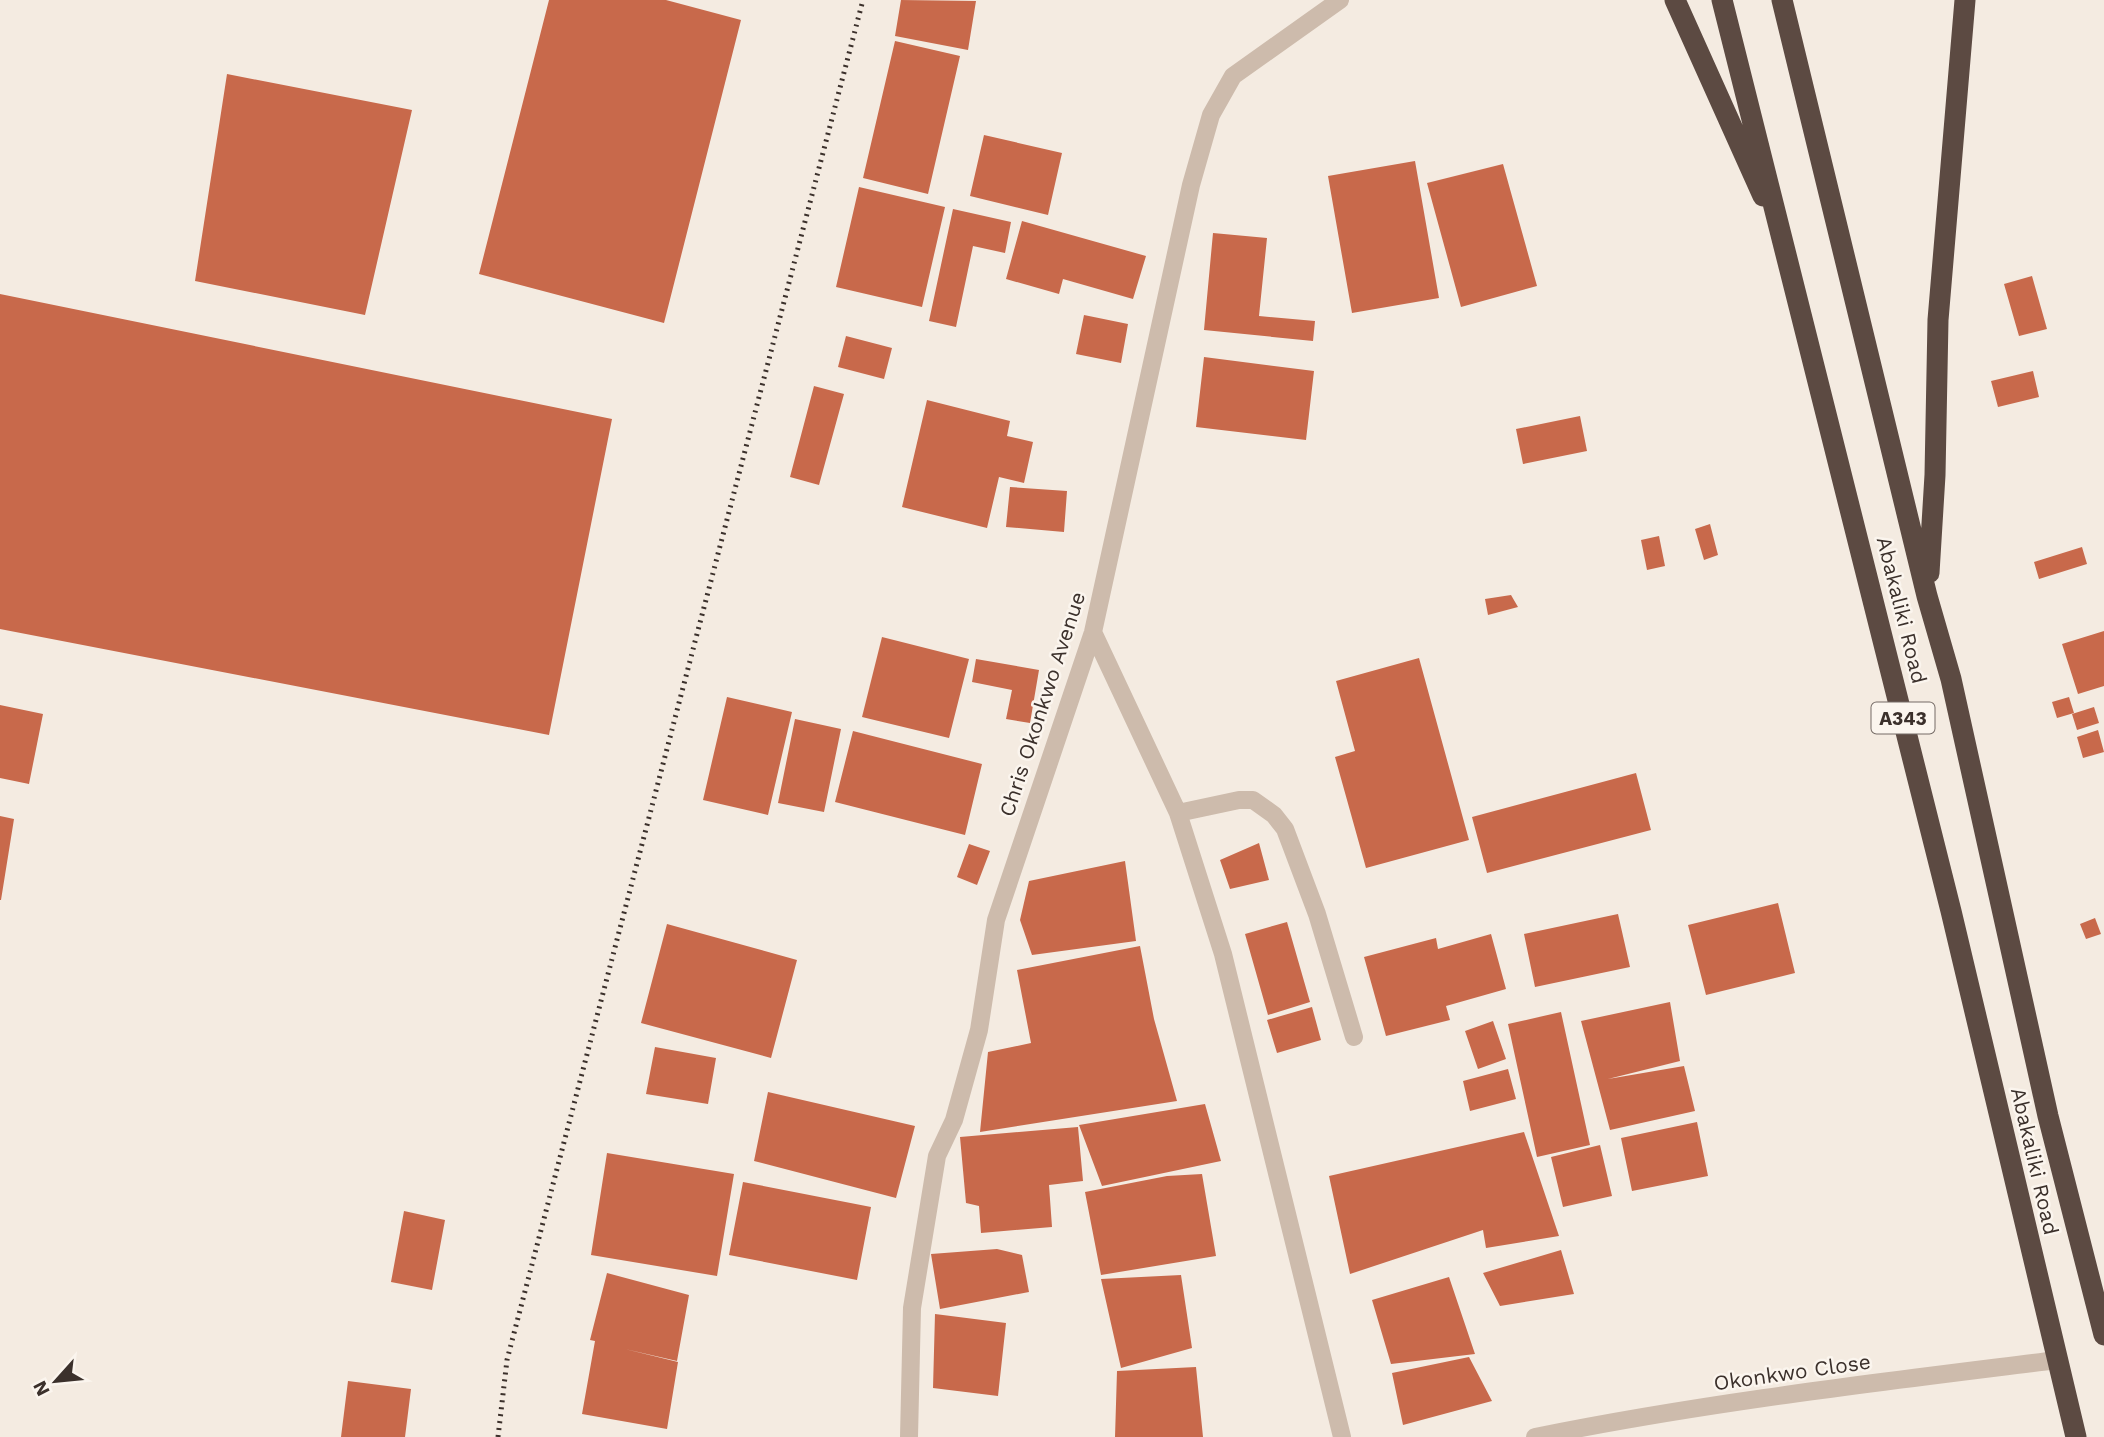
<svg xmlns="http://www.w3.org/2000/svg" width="2104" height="1437" viewBox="0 0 2104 1437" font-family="'Work Sans',sans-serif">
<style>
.building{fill:#c8694b}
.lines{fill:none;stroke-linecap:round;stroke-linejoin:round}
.street{stroke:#cdbbac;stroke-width:18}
.highway{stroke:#5c4a42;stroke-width:21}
.rail{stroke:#3b302b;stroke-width:5;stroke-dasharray:2 5;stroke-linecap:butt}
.labels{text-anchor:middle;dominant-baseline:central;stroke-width:5;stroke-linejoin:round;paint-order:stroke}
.shield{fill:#fbf5ee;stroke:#756b66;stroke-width:2}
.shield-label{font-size:19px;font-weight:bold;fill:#3b302b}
.street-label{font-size:21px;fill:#3b302b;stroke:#fbf5ee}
</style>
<rect width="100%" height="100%" fill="#f4ebe1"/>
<!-- building -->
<path class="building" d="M549,0h117l75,20 -77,303 -185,-49z
M901,0l75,1 -8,49 -73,-14z
M895,41l65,15 -32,138 -65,-16z
M227,74l185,36 -47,205 -170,-34z
M984,135l78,18 -14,62 -78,-19z
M1415,161l24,137 -87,15 -24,-137z
M1503,164l34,122 -76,21 -34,-124z
M859,187l86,20 -23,100 -86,-20z
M953,209l58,13 -6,31 -32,-7 -17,81 -27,-6z
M1022,221l124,35 -13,43 -70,-20 -4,15 -53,-15z
M1213,233l54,5 -8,78 56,5 -2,20 -109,-11z
M2032,276l15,53 -28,7 -15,-52z
M0,294l612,125 -63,316 -549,-106z
M1084,315l44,9 -7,39 -45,-9z
M846,336l46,12 -8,31 -46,-12z
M1204,357l110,14 -8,69 -110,-13z
M2033,371l6,26 -41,10 -7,-26z
M814,386l30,8 -25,91 -29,-8z
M927,400l83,21 -3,15 26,6 -9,41 -25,-6 -12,51 -85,-21z
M1580,416l7,35 -64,13 -7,-35z
M1010,487l57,4 -3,41 -58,-5z
M1710,524l8,31 -14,5 -9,-31z
M1659,536l6,30 -18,4 -6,-30z
M2082,547l5,17 -48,15 -5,-17z
M1511,595l7,12 -30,8 -3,-16z
M2104,631v55l-26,8 -16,-50z
M882,637l87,22 -20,79 -87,-21z
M1419,658l50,182 -103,28 -31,-111 20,-6 -19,-70z
M976,659l63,11 -9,53 -24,-4 6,-29 -40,-8z
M727,697l65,15 -24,103 -65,-15z
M2069,697l5,16 -17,5 -5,-16z
M0,705l43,9 -14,70 -29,-6z
M2094,707l5,16 -22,7 -5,-16z
M795,719l46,10 -17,83 -46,-9z
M2098,730l6,22 -21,6 -6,-21z
M853,731l129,33 -17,71 -130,-33z
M1636,773l15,57 -164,43 -15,-56z
M0,816l14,3 -13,81h-1z
M1259,843l10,37 -39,9 -10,-29z
M969,844l21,7 -13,34 -20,-8z
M1125,861l11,80 -104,14 -12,-35 9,-39z
M1778,903l17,70 -89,22 -18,-70z
M1618,914l12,53 -95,20 -11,-53z
M2095,918l6,16 -15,5 -6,-15z
M1287,922l23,80 -42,13 -23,-81z
M667,924l130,36 -26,98 -130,-35z
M1491,934l15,55 -60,17 4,14 -64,16 -22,-79 72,-19 2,11z
M1140,946l14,73 23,82 -197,31 8,-80 43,-9 -14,-73z
M1670,1002l10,59 -72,18 76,-13 11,45 -85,19 -29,-109z
M1312,1007l9,33 -44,13 -10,-33z
M1561,1012l29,133 -53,12 -29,-133z
M1493,1021l13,38 -28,10 -13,-38z
M655,1047l61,11 -8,46 -62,-10z
M1508,1069l8,30 -46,12 -7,-30z
M768,1092l147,34 -19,72 -142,-37z
M1205,1104l16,57 -119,25 -23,-61z
M1697,1122l11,54 -76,15 -11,-53z
M1078,1127l5,54 -34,4 3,42 -71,6 -2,-27 -13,-3 -6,-66z
M1524,1132l35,104 -73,12 -3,-18 -133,44 -21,-98z
M1600,1145l12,51 -49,11 -12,-50z
M607,1153l127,21 -17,102 -126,-21z
M1202,1174l14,82 -115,19 -16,-83 82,-16z
M743,1182l128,25 -14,73 -128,-25z
M404,1211l41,9 -13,70 -41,-8z
M997,1249l25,6 7,37 -89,17 -9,-55z
M1561,1250l13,44 -74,12 -17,-33z
M607,1273l82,22 -12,66 -52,-12 53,13 -11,67 -85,-15 13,-73 -5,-1z
M1181,1275l11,73 -71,20 -20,-89z
M1449,1277l26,77 -84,10 -19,-64z
M935,1314l71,9 -8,73 -65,-8z
M1469,1357l23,44 -89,24 -11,-52z
M1196,1367l7,70h-88l2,-66z
M348,1381l63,8 -6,48h-64z"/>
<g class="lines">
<!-- street -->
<path class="street" d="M1093,632l85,181 45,141 119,483
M1178,813l61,-13h14l21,15 11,14 32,85 37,123
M909,1437l3,-129 25,-152 17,-36 25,-90 17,-110 97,-288 98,-447 20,-70 22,-39 107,-76
M1535,1437c172,-35 347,-55 522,-77"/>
<!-- highway -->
<path class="highway" d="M1675,0l88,196
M1722,0l229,911 125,526
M1782,0l145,596 24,83 97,437 56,219
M1929,573l6,-98 3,-155 27,-320"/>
<!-- rail -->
<path class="rail" d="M498,1437l9,-77 356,-1360"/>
</g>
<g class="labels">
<!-- shield labels -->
<rect class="shield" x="1871.5" y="702.5" width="63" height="31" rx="5"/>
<g class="shield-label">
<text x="1903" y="718">A343</text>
</g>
<!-- street labels -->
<g class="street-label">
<text transform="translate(1902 610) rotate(76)">Abakaliki Road</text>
<text transform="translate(1042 704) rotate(-72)">Chris Okonkwo Avenue</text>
<text transform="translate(2035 1161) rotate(77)">Abakaliki Road</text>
<text transform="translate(1792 1372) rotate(-8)">Okonkwo Close</text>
</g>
</g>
<!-- north arrow -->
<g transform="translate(56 1381) rotate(243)" stroke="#fbf5ee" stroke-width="5" paint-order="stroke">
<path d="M0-5L12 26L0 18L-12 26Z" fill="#3b302b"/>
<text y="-10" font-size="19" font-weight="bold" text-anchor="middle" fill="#3b302b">N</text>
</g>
</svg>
